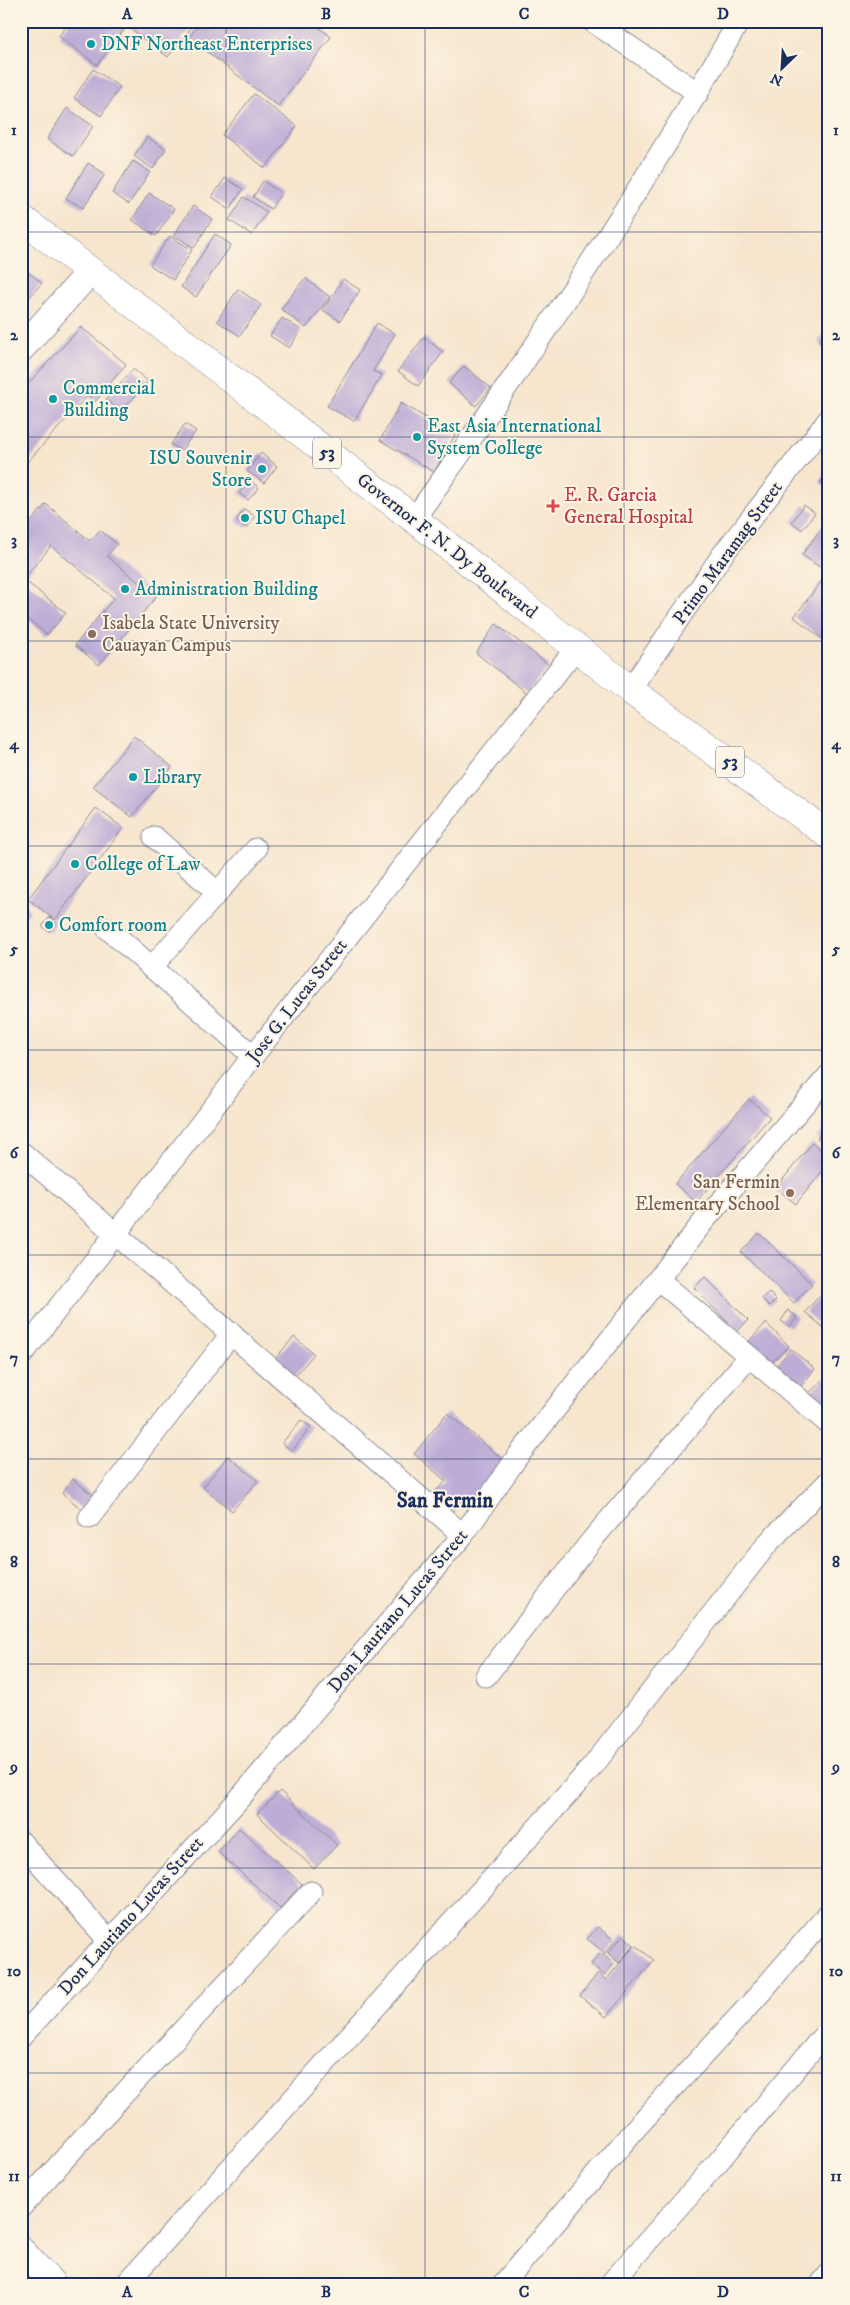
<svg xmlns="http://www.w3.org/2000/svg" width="850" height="2305" viewBox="0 0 850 2305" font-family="'IM FELL DW Pica',serif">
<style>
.building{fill:#bcacd6}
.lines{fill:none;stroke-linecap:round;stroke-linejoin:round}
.minor-casing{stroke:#898a96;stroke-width:23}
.tertiary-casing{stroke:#898a96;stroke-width:28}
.trunk-casing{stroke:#898a96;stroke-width:29}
.minor{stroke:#fff;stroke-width:21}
.tertiary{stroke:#fff;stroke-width:26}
.trunk{stroke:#fff;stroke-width:28}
.grid{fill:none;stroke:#1b2f5e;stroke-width:1;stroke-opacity:0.55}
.culture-dot{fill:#0f9aa8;stroke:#fcf5e5;stroke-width:2}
.health-dot{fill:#e0444e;stroke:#fcf5e5;stroke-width:2}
.education-dot{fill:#8d6e63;stroke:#fcf5e5;stroke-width:2}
.labels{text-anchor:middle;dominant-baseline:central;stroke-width:4;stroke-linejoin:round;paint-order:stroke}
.shield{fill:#fcf5e5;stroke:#5e6a86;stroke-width:1}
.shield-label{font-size:18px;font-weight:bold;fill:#1b2f5e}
.culture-label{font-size:19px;fill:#0d838f;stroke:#fcf5e5;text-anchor:start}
.health-label{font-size:19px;fill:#be3a42;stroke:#fcf5e5;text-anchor:start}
.street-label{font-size:19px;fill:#1b2f5e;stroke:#fcf5e5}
.education-label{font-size:19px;fill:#785e54;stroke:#fcf5e5;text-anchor:start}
.quarter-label{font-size:21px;font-weight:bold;fill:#1b2f5e;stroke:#fcf5e5}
.neatline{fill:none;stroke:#1b2f5e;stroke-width:2}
.grid-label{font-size:16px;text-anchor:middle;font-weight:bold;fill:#1b2f5e}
</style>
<rect width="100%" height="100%" fill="#fcf5e5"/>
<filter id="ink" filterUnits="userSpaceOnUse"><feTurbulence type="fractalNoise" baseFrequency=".02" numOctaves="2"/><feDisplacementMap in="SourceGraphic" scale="10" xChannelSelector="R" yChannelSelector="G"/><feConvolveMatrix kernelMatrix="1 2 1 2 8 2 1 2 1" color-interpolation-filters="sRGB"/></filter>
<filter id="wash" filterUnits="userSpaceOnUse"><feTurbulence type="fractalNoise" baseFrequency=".0096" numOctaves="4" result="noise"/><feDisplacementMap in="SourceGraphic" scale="20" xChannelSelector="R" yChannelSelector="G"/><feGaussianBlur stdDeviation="1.12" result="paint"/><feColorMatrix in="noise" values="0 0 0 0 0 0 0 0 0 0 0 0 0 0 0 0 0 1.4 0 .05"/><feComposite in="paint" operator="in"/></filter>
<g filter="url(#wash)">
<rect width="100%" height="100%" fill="#f7e5cd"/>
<g id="blocks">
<!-- building -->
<path class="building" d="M70,21h61l-34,44 -38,-29z
M135,21h61l-28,36 -38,-29z
M201,21h110l20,16 -53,69 -89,-68z
M93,69l27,18 -19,29 -27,-18z
M254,94l43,32 -32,42 -43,-33z
M67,108l26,18 -20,30 -26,-17z
M147,137l19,12 -13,20 -19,-13z
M133,161l17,11 -21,32 -17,-11z
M88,163l17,11 -22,34 -17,-10z
M225,178l18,11 -13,20 -18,-12z
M263,181l18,12 -10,16 -18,-12z
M149,193l25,16 -18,27 -24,-16z
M244,197l23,15 -15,23 -23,-15z
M193,206l19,13 -18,29 -20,-13z
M215,234l16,11 -35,52 -15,-10z
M170,236l22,14 -19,30 -23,-15z
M28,272l14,11 -21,24v-27z
M305,278l25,19 -24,31 -25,-19z
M343,279l17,11 -20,31 -17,-11z
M238,289l23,16 -21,31 -23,-15z
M282,318l19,12 -12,18 -19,-12z
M377,323l18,11 -22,37 9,4 -28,46 -27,-15z
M81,327l45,37 -31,38 -7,-7 -67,74v-78z
M829,329v21l-11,-8z
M424,337l19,15 -25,34 -20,-15z
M464,366l27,22 -15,18 -27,-23z
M133,369l15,12 -27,31 -15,-12z
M401,403l54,32 -21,37 -54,-32z
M185,424l11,7 -15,20 -10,-7z
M261,453l16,13 -13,17 -17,-12z
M829,470v19l-9,-7z
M250,480l9,8 -11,12 -9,-7z
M46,504l44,37 10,-11 17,14 -10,12 49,41 -57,68 -24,-20 39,-47 -63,-52 -30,36v-48z
M804,505l11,8 -13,17 -10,-8z
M244,509l11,7 -8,12 -11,-7z
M829,517v53l-2,2 -25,-17z
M824,578l5,3v63l-35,-27z
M28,583l38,30 -19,22 -26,-21v-23z
M496,624l53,41 -22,28 -51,-40z
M134,736l38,31 -40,50 -39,-30z
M96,808l27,20 -68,92 -27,-21z
M21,904l9,7 -9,11z
M50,917l6,6 -7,9 -7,-6z
M749,1099l21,18 -74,85 -21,-18z
M829,1123v23l-12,-8z
M812,1143l17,13v7l-33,41 -20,-16z
M759,1233l53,51 -18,19 -53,-51z
M705,1277l43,43 -11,12 -43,-44z
M769,1292l7,8 -7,6 -7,-8z
M822,1293l7,6v33l-24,-20z
M788,1310l9,7 -7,10 -9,-6z
M766,1323l23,23 -18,17 -22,-22z
M294,1337l20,17 -21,24 -20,-17z
M791,1349l24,20 -14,17 -24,-21z
M825,1378l4,4v24l-4,3 -16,-16z
M447,1413l58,48 -34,41 -6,-5 -17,20 -20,-18 18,-18 -32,-27z
M301,1420l10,7 -19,24 -10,-8z
M228,1456l30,25 -26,30 -29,-24z
M73,1479l22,18 -11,14 -22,-18z
M21,1521l7,6 -7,8z
M280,1791l57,54 -23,24 -57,-55z
M239,1828l63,56 -22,24 -62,-56z
M598,1927l17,14 -10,12 -18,-14z
M623,1935l11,10 -15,18 -11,-10z
M635,1945l19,15 -48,57 -26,-21 18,-23 8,7z
M601,1953l13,11 -10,11 -13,-11z"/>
</g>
</g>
<g filter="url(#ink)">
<use href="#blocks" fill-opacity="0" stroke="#898a96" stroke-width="1"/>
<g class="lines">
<!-- minor casing -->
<g class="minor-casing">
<path id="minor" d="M592,21l106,72
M414,519c115,-161 227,-326 325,-498
M630,690l93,-136 106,-135
M154,837l64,56
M107,928l146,128
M151,968l105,-119
M21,1152l442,383
M659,1280l170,144
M21,1356l232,-300 323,-408
M89,1518l143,-185
M486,1676l106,-136 157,-183
M21,1842l88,99
M21,2037l218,-238 224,-264 55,-79 186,-235 125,-146
M21,2207l73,-81 217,-234
M126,2284l466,-517 176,-224 61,-62
M503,2284l132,-155 120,-130 74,-86
M610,2284l108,-122 111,-133
M821,2284l8,-10"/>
</g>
<!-- tertiary casing -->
<g class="tertiary-casing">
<path id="tertiary" d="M21,349l69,-77
M21,2250l32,34"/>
</g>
<!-- trunk casing -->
<g class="trunk-casing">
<path id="trunk" d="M21,218l393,301 216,171 199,145"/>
</g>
<!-- minor -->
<use href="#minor" class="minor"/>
<!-- tertiary -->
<use href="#tertiary" class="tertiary"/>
<!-- trunk -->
<use href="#trunk" class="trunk"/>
</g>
</g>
<!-- grid -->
<path class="grid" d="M226,21v2263M425,21v2263M624,21v2263M21,232h808M21,437h808M21,641h808M21,846h808M21,1050h808M21,1255h808M21,1459h808M21,1664h808M21,1868h808M21,2073h808"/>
<!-- markers -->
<g class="culture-dot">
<circle cx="91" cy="44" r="5"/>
<circle cx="53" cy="399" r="5"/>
<circle cx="417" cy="437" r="5"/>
<circle cx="262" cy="469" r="5"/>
<circle cx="245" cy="518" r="5"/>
<circle cx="125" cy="589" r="5"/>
<circle cx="133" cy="777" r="5"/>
<circle cx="75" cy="864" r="5"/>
<circle cx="49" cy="925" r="5"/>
</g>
<path class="health-dot" d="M550.5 498.5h5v5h5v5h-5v5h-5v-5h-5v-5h5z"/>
<g class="education-dot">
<circle cx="92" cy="634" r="5"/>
<circle cx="790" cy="1193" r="5"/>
</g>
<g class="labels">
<!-- shield labels -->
<g class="shield">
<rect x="313" y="437.5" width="28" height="31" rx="4"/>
<rect x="716" y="746.5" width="28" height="31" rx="4"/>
</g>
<g class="shield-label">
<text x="327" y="453">53</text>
<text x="730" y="762">53</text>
</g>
<!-- culture labels -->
<g class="culture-label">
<text x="101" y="44">DNF Northeast Enterprises</text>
<text x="63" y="388">Commercial<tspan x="63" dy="22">Building</tspan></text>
<text x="427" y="426">East Asia International<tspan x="427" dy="22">System College</tspan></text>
<text x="252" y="458" text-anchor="end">ISU Souvenir<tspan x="252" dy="22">Store</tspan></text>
<text x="255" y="518">ISU Chapel</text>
<text x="135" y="589">Administration Building</text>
<text x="143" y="777">Library</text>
<text x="85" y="864">College of Law</text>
<text x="59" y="925">Comfort room</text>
</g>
<!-- health labels -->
<g class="health-label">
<text x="564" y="495">E. R. Garcia<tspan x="564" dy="22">General Hospital</tspan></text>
</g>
<!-- street labels -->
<g class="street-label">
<text transform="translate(447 546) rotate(38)">Governor F. N. Dy Boulevard</text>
<text transform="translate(728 553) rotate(-54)">Primo Maramag Street</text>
<text transform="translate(297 1001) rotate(-52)">Jose G. Lucas Street</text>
<text transform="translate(398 1611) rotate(-50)">Don Lauriano Lucas Street</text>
<text transform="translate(131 1916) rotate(-48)">Don Lauriano Lucas Street</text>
</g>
<!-- education labels -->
<g class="education-label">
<text x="102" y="623">Isabela State University<tspan x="102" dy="22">Cauayan Campus</tspan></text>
<text x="780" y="1182" text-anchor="end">San Fermin<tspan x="780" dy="22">Elementary School</tspan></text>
</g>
<!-- quarter labels -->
<g class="quarter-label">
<text x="445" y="1501">San Fermin</text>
</g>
</g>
<!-- margin -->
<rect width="850" height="2305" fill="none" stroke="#fcf5e5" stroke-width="55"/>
<!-- north arrow -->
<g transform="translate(782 68) rotate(205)" stroke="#fcf5e5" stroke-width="4" paint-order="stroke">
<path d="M0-4L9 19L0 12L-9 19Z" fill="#1b2f5e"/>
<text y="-8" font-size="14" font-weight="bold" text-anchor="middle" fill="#1b2f5e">N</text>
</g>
<rect x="28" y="28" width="794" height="2250" class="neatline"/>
<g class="grid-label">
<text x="127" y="19">A</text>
<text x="326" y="19">B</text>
<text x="524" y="19">C</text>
<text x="723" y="19">D</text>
<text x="14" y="135">1</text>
<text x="836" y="135">1</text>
<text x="14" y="340">2</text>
<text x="836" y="340">2</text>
<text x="14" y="545">3</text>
<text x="836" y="545">3</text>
<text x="14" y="749">4</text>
<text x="836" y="749">4</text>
<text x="14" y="954">5</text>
<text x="836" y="954">5</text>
<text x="14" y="1158">6</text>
<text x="836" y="1158">6</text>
<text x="14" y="1363">7</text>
<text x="836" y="1363">7</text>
<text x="14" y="1567">8</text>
<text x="836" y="1567">8</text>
<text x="14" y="1772">9</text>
<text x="836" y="1772">9</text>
<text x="14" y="1976">10</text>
<text x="836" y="1976">10</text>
<text x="14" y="2181">11</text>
<text x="836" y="2181">11</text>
<text x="127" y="2297">A</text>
<text x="326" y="2297">B</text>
<text x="524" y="2297">C</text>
<text x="723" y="2297">D</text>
</g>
</svg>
